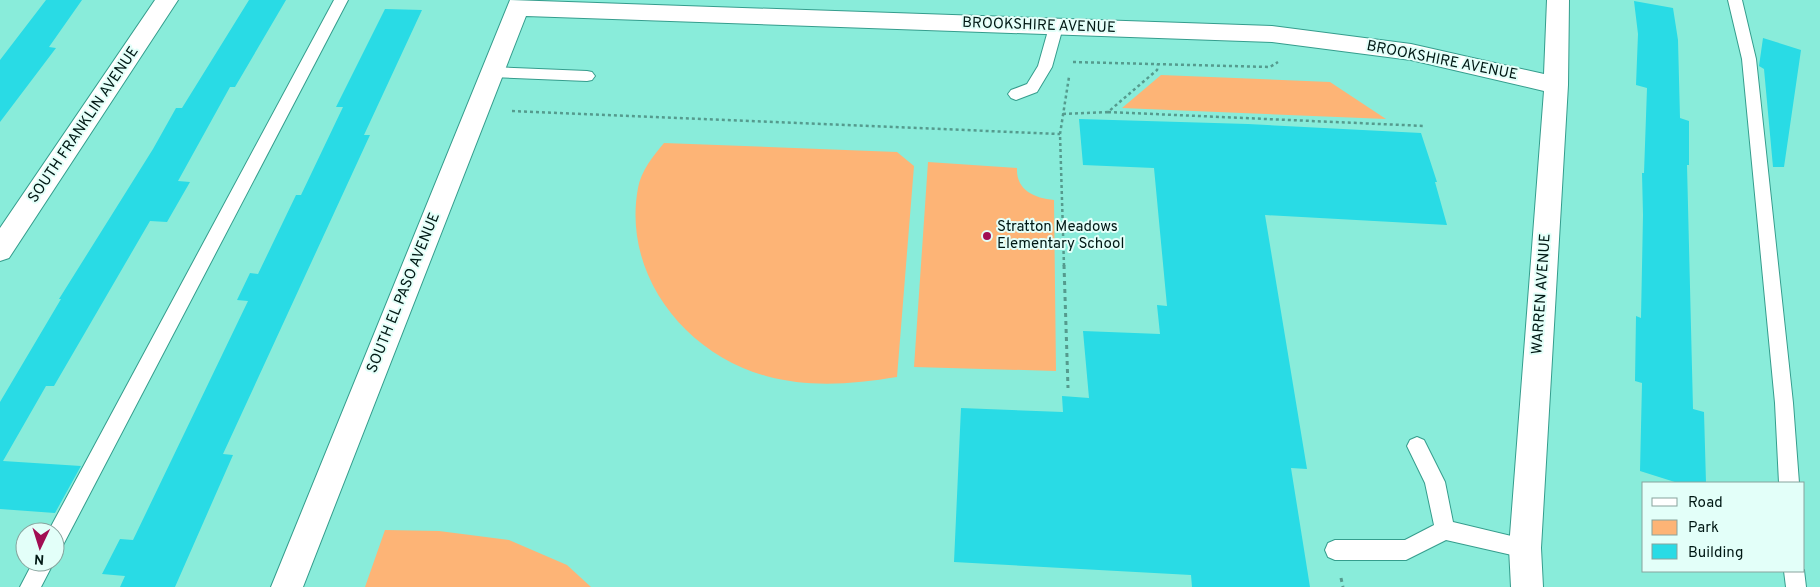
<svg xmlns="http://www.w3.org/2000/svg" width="1820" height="587" viewBox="0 0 1820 587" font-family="Overpass,sans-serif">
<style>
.green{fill:#fdb476}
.building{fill:#29dbe5}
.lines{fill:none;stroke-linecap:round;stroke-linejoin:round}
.lane-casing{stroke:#359d8d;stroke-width:2}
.street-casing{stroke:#359d8d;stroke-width:2}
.path-far1{stroke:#559b8e;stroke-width:2.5;stroke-dasharray:3 3;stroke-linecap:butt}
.path{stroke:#559b8e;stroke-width:3;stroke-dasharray:4 4;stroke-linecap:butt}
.lane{fill:#fff;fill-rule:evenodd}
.street{fill:#fff;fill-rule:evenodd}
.poi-dot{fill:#a10e53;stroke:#e3fff9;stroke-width:2}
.labels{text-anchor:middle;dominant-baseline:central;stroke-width:4;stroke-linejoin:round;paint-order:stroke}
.street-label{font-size:15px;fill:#001814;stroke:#e3fff9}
.poi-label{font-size:15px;fill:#001814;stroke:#e3fff9;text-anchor:start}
</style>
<rect width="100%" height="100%" fill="#89ecda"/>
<!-- green -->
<path class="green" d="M1161,75l169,7 56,37 -264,-11z
M664,143l233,9 17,14 -17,211c-44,7 -87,11 -131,-1 -81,-22 -144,-102 -128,-188 3,-17 15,-32 26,-45z
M928,162l89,6c-1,22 17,30 37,32l2,171 -142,-4z
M385,530l54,1 70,9 58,25 24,22h-226z"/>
<!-- building -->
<path class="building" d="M46,0h36l-33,47 7,1 -56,74v-62z
M249,0h37l-51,87h-5l-52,94 12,1 -23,40 -17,-1 -96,165h-8l-43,75 78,5 -26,47 -55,-4v-107l61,-103h-2l94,-150 23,-41h6z
M1634,1l39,7 5,32 2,78 9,3v44h-2l6,244 11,3 2,71h-28l-38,-12 2,-88 -7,-2 1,-65 5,2 2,-103 -1,-42h2l3,-85 -11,-3 2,-51z
M385,9l37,1 -58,125h6l-147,319 10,1 -58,132h-55l5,-11 -23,-2 18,-35 13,1 115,-239 -11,-1 13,-27 8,1 38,-79h5l42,-88h-7z
M1763,38l38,12 -17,117h-11l-9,-98 -5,-3z
M1079,119l169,5 173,9 16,49h-2l12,43 -182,-10 42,254 -16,-1 19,119h-118l-1,-12 -237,-13 7,-154 102,4 -1,-16 27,2 -6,-67 77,3 -3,-29 10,1 -13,-138 -71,-3z"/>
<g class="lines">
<!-- lane casing -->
<g class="lane-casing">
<path id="lane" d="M334,0h14l-286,547 -7,3v-18h-7z
M1728,0h14l14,59 37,344 6,80h-20l-4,-80 -33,-344z
M1056,22l5,1 2,4 -11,40 -15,25 -21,8 -5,-2 -3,-4 3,-4 16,-6 11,-18 11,-39 2,-4z
M492,67l95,4 5,1 3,4 -3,4 -5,1 -95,-4 -5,-1 -3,-4 3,-4z
M1417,437l7,3 21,42 8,40 79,19 3,7 -3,7 -7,3 -79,-18 -40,20h-71l-7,-3 -3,-7 3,-7 7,-3h70l29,-15 -9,-42 -18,-37 3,-6z
M33,562h21l-13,25h-21z
M1804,570l2,17h-20l-2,-16z"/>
</g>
<!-- street casing -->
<g class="street-casing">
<path id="street" d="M155,0h23l-169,258 -9,3v-33z
M510,0l762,26 139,18 133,30 3,-74h22l-1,85 -27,463 2,39h-32l-2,-39 35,-457 -133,-31 -139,-18 -746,-26 -223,571h-32z"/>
</g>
<!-- path-far1 -->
<path class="path-far1" d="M1073,62l197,5 8,-5
M512,111l548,23
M1108,112l317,14
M1063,114l45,-2 49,-42 1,-6
M1064,266l-4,-132 9,-57"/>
<!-- path -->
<path class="path" d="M1064,265l4,123
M1341,578l2,9"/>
<!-- lane -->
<use href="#lane" class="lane"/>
<!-- street -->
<use href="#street" class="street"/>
</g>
<!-- markers -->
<circle class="poi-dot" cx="987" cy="236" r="5"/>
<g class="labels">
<!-- street labels -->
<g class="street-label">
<text transform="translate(1039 26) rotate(2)">BROOKSHIRE AVENUE</text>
<text transform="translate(1442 61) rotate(11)">BROOKSHIRE AVENUE</text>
<text transform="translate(84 125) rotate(-56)">SOUTH FRANKLIN AVENUE</text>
<text transform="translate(404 293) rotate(-68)">SOUTH EL PASO AVENUE</text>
<text transform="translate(1542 294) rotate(-86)">WARREN AVENUE</text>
</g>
<!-- poi labels -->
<g class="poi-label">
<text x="997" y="227">Stratton Meadows<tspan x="997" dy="17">Elementary School</tspan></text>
</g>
</g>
<!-- legend -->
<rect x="1642" y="482" width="162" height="90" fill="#e3fff9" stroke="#88a39d"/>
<rect x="1652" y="498" width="25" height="8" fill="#ffffff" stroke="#88a39d"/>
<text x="1688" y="507" font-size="15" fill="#001814">Road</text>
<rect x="1652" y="520" width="25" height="15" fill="#fdb476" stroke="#88a39d"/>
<text x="1688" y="532" font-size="15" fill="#001814">Park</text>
<rect x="1652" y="544" width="25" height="15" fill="#29dbe5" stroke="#88a39d"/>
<text x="1688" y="557" font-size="15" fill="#001814">Building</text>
<!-- north arrow -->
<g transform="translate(40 547) rotate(184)"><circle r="24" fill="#e3fff9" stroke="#88a39d"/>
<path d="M0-4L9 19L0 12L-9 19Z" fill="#a10e53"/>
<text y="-8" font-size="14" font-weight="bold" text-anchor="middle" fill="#001814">N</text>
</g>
</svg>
